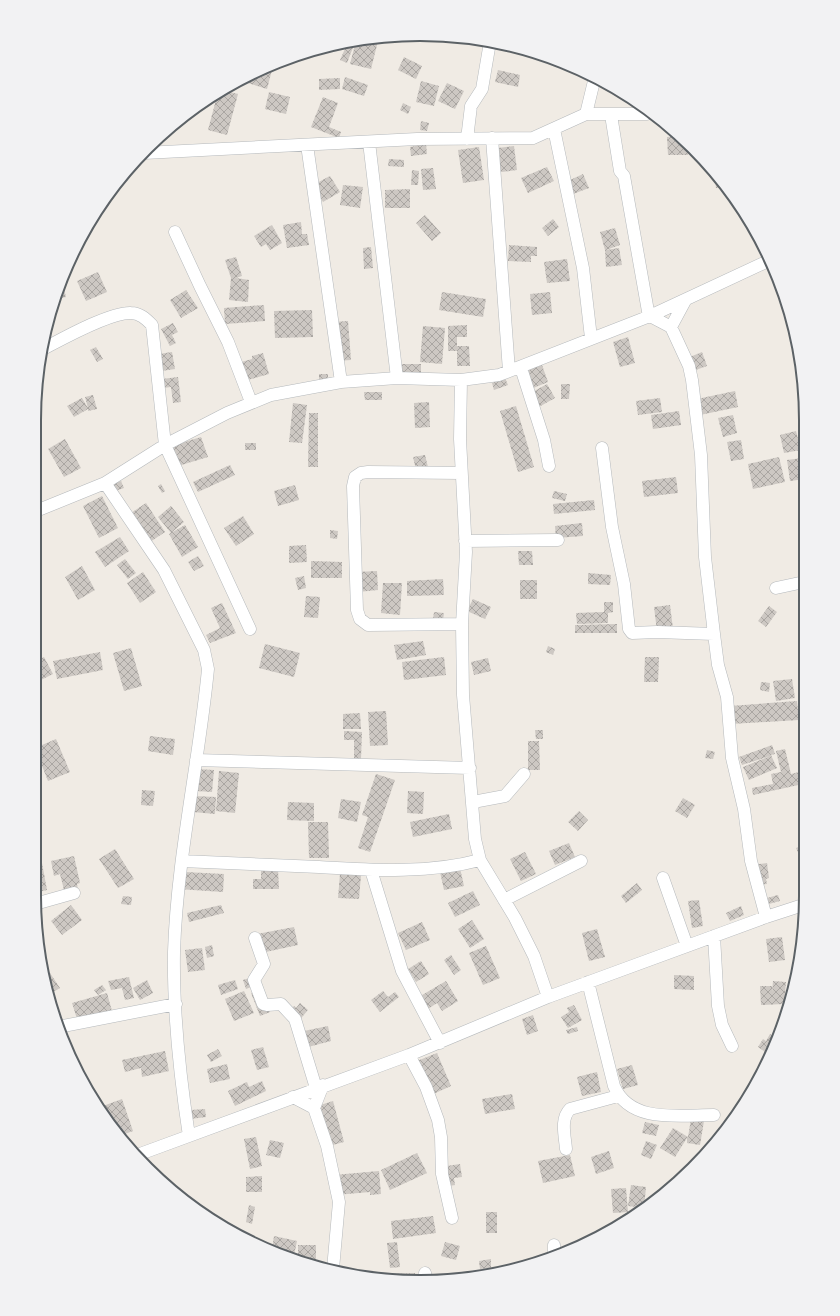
<svg xmlns="http://www.w3.org/2000/svg" width="840" height="1316" viewBox="0 0 840 1316" font-family="'Archivo Narrow',sans-serif">
<style>
.building{fill:url(#building-cross-hatch)}
.lines{fill:none;stroke-linecap:round;stroke-linejoin:round}
.minor-casing{stroke:#b5b9bc;stroke-width:13}
.minor{stroke:#fff;stroke-width:12}
.rim{fill:none;stroke:#5c6266;stroke-width:2}
</style>
<defs>
<pattern id="building-cross-hatch" width="8" height="8" patternUnits="userSpaceOnUse"><rect width="8" height="8" fill="#cdc8c3"/><path d="M0 0l8 8M0 8l8-8" fill="none" stroke="#aaa6a2"/></pattern>
</defs>
<rect width="100%" height="100%" fill="#f0ebe4"/>
<!-- building -->
<path class="building" d="M370,37h9l-8,32 -21,-5 6,-23z
M348,42l6,3 -7,18 -7,-3z
M404,57l18,9 -6,13 -18,-9z
M266,68l6,2 -5,19 -19,-6 2,-8z
M498,70l22,5 -2,12 -23,-5z
M345,77l23,8 -4,11 -22,-7z
M340,78v11l-21,1v-11z
M421,81l18,5 -5,20 -18,-4z
M447,83l17,8 -9,18 -17,-8z
M222,90l16,4 -11,41 -19,-5 10,-38z
M269,92l21,5 -4,17 -21,-5z
M323,97l15,6 -9,24 12,5 -2,6 -28,-11z
M403,103l8,4 -3,7 -8,-4z
M421,121l8,2 -2,8 -7,-1z
M679,136l9,8v11h-20l-1,-18z
M426,144l1,10 -16,2 -1,-9z
M514,146l3,24 -24,3 -3,-24z
M479,147l5,33 -21,3 -5,-33z
M389,159l15,1v7l-16,-1z
M547,167l7,14 -26,12 -7,-15z
M433,168l3,21 -13,1 -2,-21z
M412,170l7,1 -1,14h-7z
M714,170l9,13 3,4 -10,1z
M583,174l6,14 -16,6 -5,-13z
M330,176l10,16 -17,10 -10,-17z
M343,185l20,2 -3,21 -20,-3z
M410,189v19h-25v-18z
M425,215l16,18 -9,8 -16,-18z
M553,219l6,8 -11,9 -6,-8z
M301,222l1,12h5l2,11 -22,3 -4,-23z
M272,225l10,18 -12,7 -4,-6 -5,3 -7,-11z
M615,228l5,17 -14,5 13,-2 3,17 -16,2 -1,-17 -5,-18z
M509,245l28,2v9h-6v6l-23,-1z
M371,247l2,21 -9,1 -1,-21z
M236,257l6,19 -6,2 13,2 -1,22 -19,-2 2,-22 -6,-18z
M567,259l3,22 -23,2 -3,-21z
M98,272l9,20 -21,9 -9,-20z
M64,289l2,8 -10,2 2,-8z
M186,290l12,18 -17,10 -11,-18z
M442,292l44,7 -3,18 -44,-7z
M550,292l2,21 -20,2 -2,-21z
M264,305l1,16 -40,3 -1,-16z
M312,310l1,27 -38,1 -1,-27z
M348,321l3,39 -15,1 -3,-39z
M173,323l5,9 -6,3 4,8 -6,3 -9,-17z
M467,325v12h-10v9h12l1,20h-13v-15h-9v-25z
M423,326l22,2 -3,36 -22,-2z
M628,337l7,26 -15,4 -7,-25z
M96,347l7,12 -6,3 -7,-12z
M172,352l3,17 -20,3 -3,-17z
M702,352l5,14 -17,6 -5,-13z
M263,353l6,21 -25,7 -6,-18 14,-4v-3z
M401,364h20v10h-20z
M542,365l6,17 -17,7 -6,-18z
M319,374h9v7h-9z
M178,377l3,25 -8,1 -2,-16 -8,1 -9,-8z
M505,378l3,7 -14,5 -2,-7z
M547,384l8,14 -18,10 -8,-14z
M561,384h9l-1,15h-8z
M735,391l3,16 -38,8 -3,-16z
M364,392h18v8h-17z
M93,395l4,14 -9,2v-2l-14,8 -7,-11 15,-8 6,10 -3,-11z
M660,398l2,14 -24,3 -2,-14z
M429,402l1,25 -15,1 -1,-25z
M293,403l14,2 -5,38 -13,-1z
M516,406l18,61 -16,5 -18,-61z
M679,411l2,14 -28,4 -2,-14z
M309,413h9v54h-10z
M733,415l4,18 -14,4 -5,-19z
M796,431l5,19 -17,3 -4,-18z
M201,437l7,20 -30,9 -7,-20z
M65,439l16,29 -17,9 -16,-28z
M741,440l3,19 -13,2 -4,-19z
M245,443h11v7h-11z
M425,455l3,12 -12,3 -3,-13z
M779,457l6,25 -32,7 -5,-25z
M802,458l3,21 -15,2 -3,-21z
M230,465l5,10 -37,17 -5,-10z
M676,477l2,16 -34,4 -2,-16z
M121,481l3,7 -9,3 -3,-7z
M161,484l4,7 -3,2 -4,-7z
M295,485l4,15 -21,6 -4,-15z
M554,491l13,3 -2,7 -13,-3z
M102,496l16,32 -19,10 -16,-32z
M594,500l1,10 -41,4 -1,-10z
M146,503l19,29 -15,10 -22,-27z
M171,506l13,16 -13,11 -13,-16z
M243,516l11,18 -18,12 -12,-18z
M582,523l1,13 -27,2 -1,-12z
M185,525l13,22 -16,10 -13,-23z
M330,530l8,1 -1,8 -7,-1z
M120,537l9,14 -24,16 -10,-15z
M306,545l1,17 -18,1v-17z
M518,551h14l1,14h-14z
M198,556l6,10 -10,5 -6,-9z
M125,559l11,14 -8,6 -11,-14z
M311,561l31,1v16h-31z
M82,566l13,24 -17,10 -13,-23z
M377,571l1,19 -20,2 -1,-20z
M143,572l13,20 -16,11 -13,-20z
M588,573l23,2 -1,10 -22,-1z
M304,576l2,12 -8,2 -3,-12z
M443,579l1,16 -37,1v-15z
M520,580h17v19h-17z
M383,583h19l-2,32 -19,-2z
M306,596l14,1 -2,21 -14,-1z
M473,599l18,8 -6,12 -18,-8z
M604,602h9v10l-5,1v10l-31,1 -1,-11 28,-1z
M222,603l14,30 -26,10 -4,-8 14,-7 -9,-20z
M670,605l3,24 -16,2 -3,-24z
M769,606l8,6 -11,15 -8,-6z
M434,612l10,1 -1,7 -10,-1z
M617,624v9h-42v-8z
M423,641l3,14 -29,5 -3,-15z
M265,644l35,9 -6,24 -35,-9z
M548,646l7,3 -2,6 -7,-3z
M131,648l11,38 -18,5 -11,-38z
M100,652l3,18 -46,9 -4,-18z
M44,657l9,17 -16,8 -2,-4v-17z
M444,657l2,18 -42,5 -2,-18z
M645,657h14l-1,25h-14z
M488,658l3,13 -17,4 -3,-13z
M792,679l3,19 -19,3 -3,-20z
M761,682l9,1 -1,9 -9,-2z
M797,701l2,19 -68,4 -1,-18z
M386,711l2,34 -18,1 -2,-34z
M360,713l1,16h-18v-15z
M535,730h8v9h-7z
M344,731l18,1 -1,27h-7v-19h-10z
M150,736l25,3 -2,16 -25,-4z
M56,739l14,33 -22,9 -13,-33z
M528,741h11l1,29h-12z
M772,745l3,9 -4,1 6,13 -28,12 -6,-13 27,-11 -28,9 -3,-8z
M804,745v22h-1l-5,-21z
M785,749l6,25 12,-3v13l-50,11 -1,-7 21,-4 -2,-10 10,-2 -5,-21z
M707,750l8,2 -2,7 -8,-1z
M197,769l17,1 -2,22 -16,-1z
M219,771l20,2 -4,40 -19,-2z
M376,774l19,6 -25,72 -12,-4 10,-31 -6,-2z
M142,790l13,1 -2,15 -12,-1z
M408,791l16,1 -1,22 -16,-1z
M194,796l22,1 -1,17 -22,-2z
M683,798l12,7 -8,13 -12,-7z
M341,799l20,3 -4,20 -19,-4z
M288,802l26,1v18l-27,-1z
M579,811l9,9 -10,11 -10,-9z
M449,814l3,15 -39,8 -3,-15z
M308,822h20l1,36h-20z
M569,843l6,14 -20,8 -6,-14z
M803,845v19l-7,-16z
M115,849l19,30 -16,9 -19,-29z
M40,852l7,38 -13,3v-40z
M525,852l11,22 -15,7 -11,-22z
M74,856l6,27 -3,1 1,7 -13,3 -5,-20 -6,2 -3,-15z
M767,863l2,15 -3,1 1,5 -13,1 -3,-20z
M460,868l4,18 -20,4 -4,-18z
M278,870l1,19h-26v-10h8v-8z
M185,872l39,2 -1,18 -45,-3z
M340,874l21,1 -2,24 -21,-1z
M637,883l5,7 -16,13 -5,-7z
M473,891l7,14 -25,12 -7,-14z
M778,895l2,6 -11,3 -2,-6z
M123,896l9,1 -1,8 -10,-1z
M699,900l4,26 -11,2 -4,-27z
M71,905l11,15 -20,15 -11,-14z
M221,905l3,8 -35,9 -2,-9z
M741,906l3,9 -14,6 -4,-8z
M472,920l12,19 -14,9 -12,-19z
M422,922l8,18 -24,10 -8,-17z
M294,927l4,18 -37,8 -4,-19z
M597,929l8,28 -16,4 -7,-28z
M782,937l3,23 -16,2 -3,-23z
M212,945l2,11 -7,2 -2,-11z
M486,946l14,32 -17,7 -14,-32z
M202,948l3,22 -17,2 -3,-22z
M451,955l10,15 -7,5 -10,-15z
M421,961l8,13 -13,8 -8,-13z
M46,967l14,21 -10,6z
M674,975l20,1v14l-20,-1z
M256,976l3,8 -13,5 -3,-9z
M129,977l5,21 -9,2 -3,-12 -11,2 -3,-9z
M147,980l6,13 -13,7 -7,-12z
M235,980l3,9 -17,6 -3,-10z
M446,981l12,20 -16,10 -5,-8 -12,8 -8,-13z
M773,981l13,1 -2,22 -23,1 -1,-19h12v6z
M102,985l4,5 -8,5 -4,-5z
M261,989l9,23 -10,4 -9,-23z
M244,991l10,22 -20,8 -9,-22z
M383,991l5,6 7,-5 4,5 -19,15 -9,-12z
M107,993l5,18 -34,11 -6,-19z
M300,1003l8,7 -11,13 -10,-9 7,-8 2,2z
M574,1005l8,15 -14,8 -7,-11 8,-5 -2,-4z
M533,1015l5,16 -11,4 -5,-16z
M328,1026l3,15 -23,6 -4,-16z
M577,1027l1,4 -10,3 -2,-4z
M770,1034l8,5 -8,16 -12,-8 5,-8 3,2z
M263,1047l6,20 -12,3 -6,-20z
M218,1049l4,7 -11,6 -4,-7z
M165,1051l4,20 -27,6 -1,-9 -16,4 -3,-12z
M437,1053l14,33 -20,9 -14,-34z
M227,1064l3,15 -20,4 -3,-14z
M632,1065l6,20 -15,4 -6,-20z
M597,1072l4,20 -19,4 -5,-19z
M262,1081l4,10 -31,15 -7,-15 19,-9 2,5z
M512,1094l3,15 -30,5 -3,-15z
M122,1099l11,32 -11,4 -13,-14 -6,-15z
M190,1101l1,9 14,-1 1,8 -23,3 -2,-18z
M333,1101l11,41 -19,5 -11,-40z
M692,1113l13,2 -5,30 -13,-2v-5l-12,19 -15,-9 13,-20 15,9z
M645,1122l14,3 -3,11 -14,-3z
M256,1137l6,29 -12,3 -6,-30z
M270,1140l14,3 -4,15 -14,-3z
M646,1141l11,4 -6,14 -10,-4z
M609,1151l5,17 -18,6 -5,-17z
M417,1153l10,20 -37,17 -9,-20z
M570,1155l5,21 -32,7 -5,-22z
M460,1164l2,13 -8,1 1,7 -12,2 -3,-20z
M379,1171l2,23 -11,1v-3l-34,3 -2,-20z
M262,1176v16h-16v-15z
M631,1185l15,2 -2,21 -16,-2z
M626,1188l2,24 -15,1 -2,-24z
M249,1205l6,2 -3,17 -6,-2z
M486,1212h11v21h-11z
M433,1216l3,17 -43,6 -2,-18z
M274,1236l23,5 -4,19 -21,-11z
M397,1242l3,25 -10,1 -3,-25z
M445,1242l15,4 -4,14 -15,-4z
M298,1245h18v15l-18,-1z
M491,1259v9l-11,1 -1,-8z
M415,1273v6l-23,2v-7z"/>
<g class="lines">
<!-- minor casing -->
<g class="minor-casing">
<path id="minor" d="M586,114l9,-37
M611,115l9,56 4,5 25,141
M554,129l29,139 8,70
M492,138l17,233
M467,139l4,-33 11,-17 8,-47
M369,142l28,236
M307,145l34,237
M144,153l273,-14 116,-1 53,-24h61
M175,232l25,54 28,56 23,60
M650,316l21,11 18,39 3,14 9,75 4,102 9,77 4,31 9,32 5,61 12,51 7,52 15,56
M671,327l14,-26
M43,349c19,-10 67,-37 88,-36 9,0 15,6 21,12l13,120 85,184
M521,368l23,72 5,26
M461,380l-1,59 6,113 -4,72 1,71 12,144 5,21 35,58 19,38 14,41
M602,448l10,79 12,57 5,45 3,4 25,-1 57,2
M461,473l-93,-1 -7,1 -6,4 -2,9 4,124 3,9 8,6 94,-1
M105,483l59,87 40,80 4,19c-9,94 -31,188 -34,283 -1,60 6,125 15,184
M36,511l69,-28 60,-38 62,-32 44,-18 70,-13 56,-4 64,2 38,-5 151,-59 118,-55
M465,541l93,-1
M776,588l28,-6
M196,760l274,8
M473,802l32,-6 19,-22
M182,861c45,2 91,4 137,6 53,3 109,7 161,-7
M371,870l31,101 38,72
M663,878l24,68
M504,900l77,-39
M35,904l39,-11
M714,936l4,70 4,19 10,21
M255,938l9,26 -10,16 9,24 4,1 14,-1 14,15 21,69
M588,982l26,104c16,38 66,29 100,29
M58,1027l118,-23
M409,1055l17,32 12,33 3,17 1,37 10,44
M293,1097l21,11 13,38 12,56 -6,67
M314,1108l9,-23
M566,1149c-1,-13 -6,-30 4,-40l48,-13
M140,1154l269,-99 139,-58 218,-80 37,-12
M554,1245v8
M425,1273l1,5"/>
</g>
<!-- minor -->
<use href="#minor" class="minor"/>
</g>
<!-- crop -->
<path d="M0 0H840V1316H0ZM420 41H420A379 379 0 0 1 799 420V896A379 379 0 0 1 420 1275H420A379 379 0 0 1 41 896V420A379 379 0 0 1 420 41Z" fill="#f2f2f3" fill-rule="evenodd"/>
<path class="rim" d="M420 41H420A379 379 0 0 1 799 420V896A379 379 0 0 1 420 1275H420A379 379 0 0 1 41 896V420A379 379 0 0 1 420 41Z"/>
</svg>
